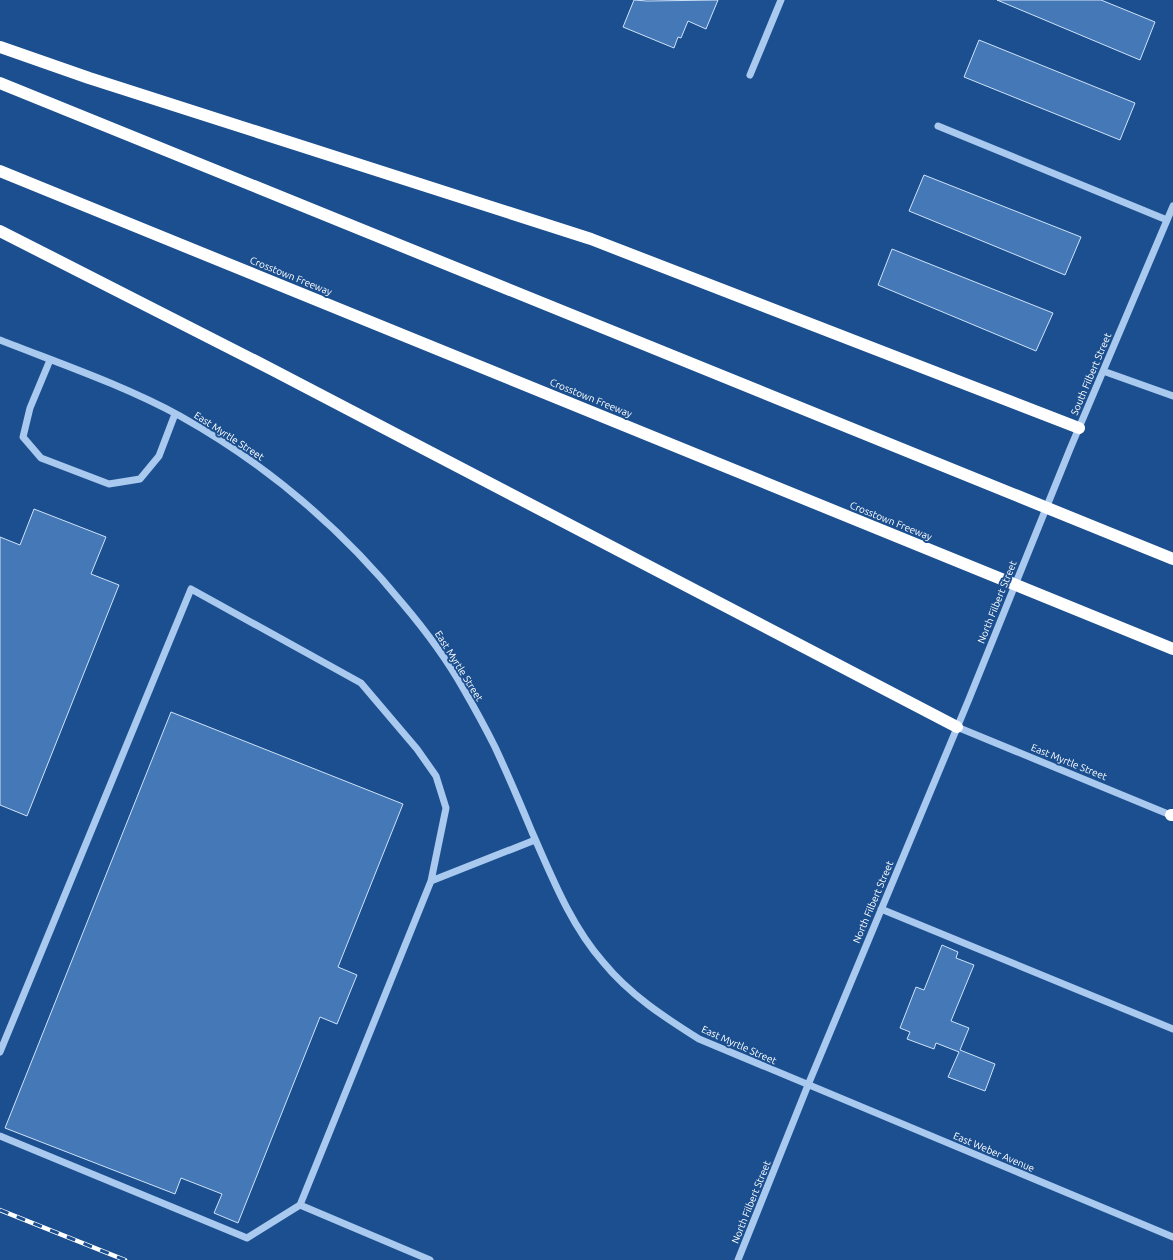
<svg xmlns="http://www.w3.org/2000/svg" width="1173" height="1260" viewBox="0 0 1173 1260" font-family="Ubuntu,sans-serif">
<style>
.building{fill:#4478b7;stroke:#cfe3fa}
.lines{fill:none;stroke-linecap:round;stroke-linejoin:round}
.minor{stroke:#a9c9ee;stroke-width:7}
.highway{stroke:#fff;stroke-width:12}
.rail-casing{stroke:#fff;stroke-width:4.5}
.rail{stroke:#1b4f8f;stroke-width:3;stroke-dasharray:9;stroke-linecap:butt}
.labels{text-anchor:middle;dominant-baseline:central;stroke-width:4;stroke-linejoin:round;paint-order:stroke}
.street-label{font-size:10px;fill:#fff;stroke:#1b4f8f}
</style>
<rect width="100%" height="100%" fill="#1b4f8f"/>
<!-- building -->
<path class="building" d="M634,0l13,1 71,-1 -12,29 -18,-8 -7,17 -3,-1 -4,11 -51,-21z
M997,0h104l54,22 -15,38z
M979,40l156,63 -15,37 -156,-63z
M924,175l157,62 -16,38 -156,-64z
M892,249l161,64 -17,38 -158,-66z
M34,509l72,28 -15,37 28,11 -92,231 -27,-11v-268l20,8z
M171,712l232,92 -65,163 19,8 -20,49 -17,-7 -82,206 -24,-10 8,-19 -41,-16 -6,16 -170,-66z
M942,945l16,7 -2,6 18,7 -23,56 18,7 -9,22 35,14 -10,27 -37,-14 11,-25 -23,-9 -2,6 -27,-10 3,-7 -10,-4 16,-41 8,3z"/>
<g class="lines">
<!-- minor -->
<path class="minor" d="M750,75l31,-75
M938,126l229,94
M0,340c61,24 123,45 180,76 86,48 161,112 223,188 22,26 43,54 60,84 11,19 22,39 32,59 13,28 25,56 37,85 20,45 38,92 71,130 27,33 61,55 96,77l474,198
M50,360l-20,48 -7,29 18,21 68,26 31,-5 19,-23 16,-42
M1103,371l70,25
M957,727l216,89
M431,881l104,-41
M881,909l292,120
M0,1052l191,-463 170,94 56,66 19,27 10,32 -15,73 -131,324 -53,33 -247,-102
M300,1205l130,55
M738,1260l70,-175 161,-386 101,-250 103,-243"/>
<!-- highway -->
<path class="highway" d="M0,47l89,31 502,161 488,189
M0,83l1173,476
M0,171l1173,478
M0,231l271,138 686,358
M1171,815h2"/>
<!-- rail casing -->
<g class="rail-casing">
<path id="rail" d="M0,1210l125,50"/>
</g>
<!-- rail -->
<use href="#rail" class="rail"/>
</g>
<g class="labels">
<!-- street labels -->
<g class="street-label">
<text transform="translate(291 276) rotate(22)">Crosstown Freeway</text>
<text transform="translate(1091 374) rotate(-67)">South Filbert Street</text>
<text transform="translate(591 398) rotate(22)">Crosstown Freeway</text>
<text transform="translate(229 436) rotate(33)">East Myrtle Street</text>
<text transform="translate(891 521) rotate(22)">Crosstown Freeway</text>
<text transform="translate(997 602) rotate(-68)">North Filbert Street</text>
<text transform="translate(459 666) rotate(58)">East Myrtle Street</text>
<text transform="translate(1069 762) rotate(22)">East Myrtle Street</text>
<text transform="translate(873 902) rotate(-67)">North Filbert Street</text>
<text transform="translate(739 1045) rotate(24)">East Myrtle Street</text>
<text transform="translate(994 1152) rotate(23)">East Weber Avenue</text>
<text transform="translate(751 1202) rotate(-68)">North Filbert Street</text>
</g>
</g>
</svg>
